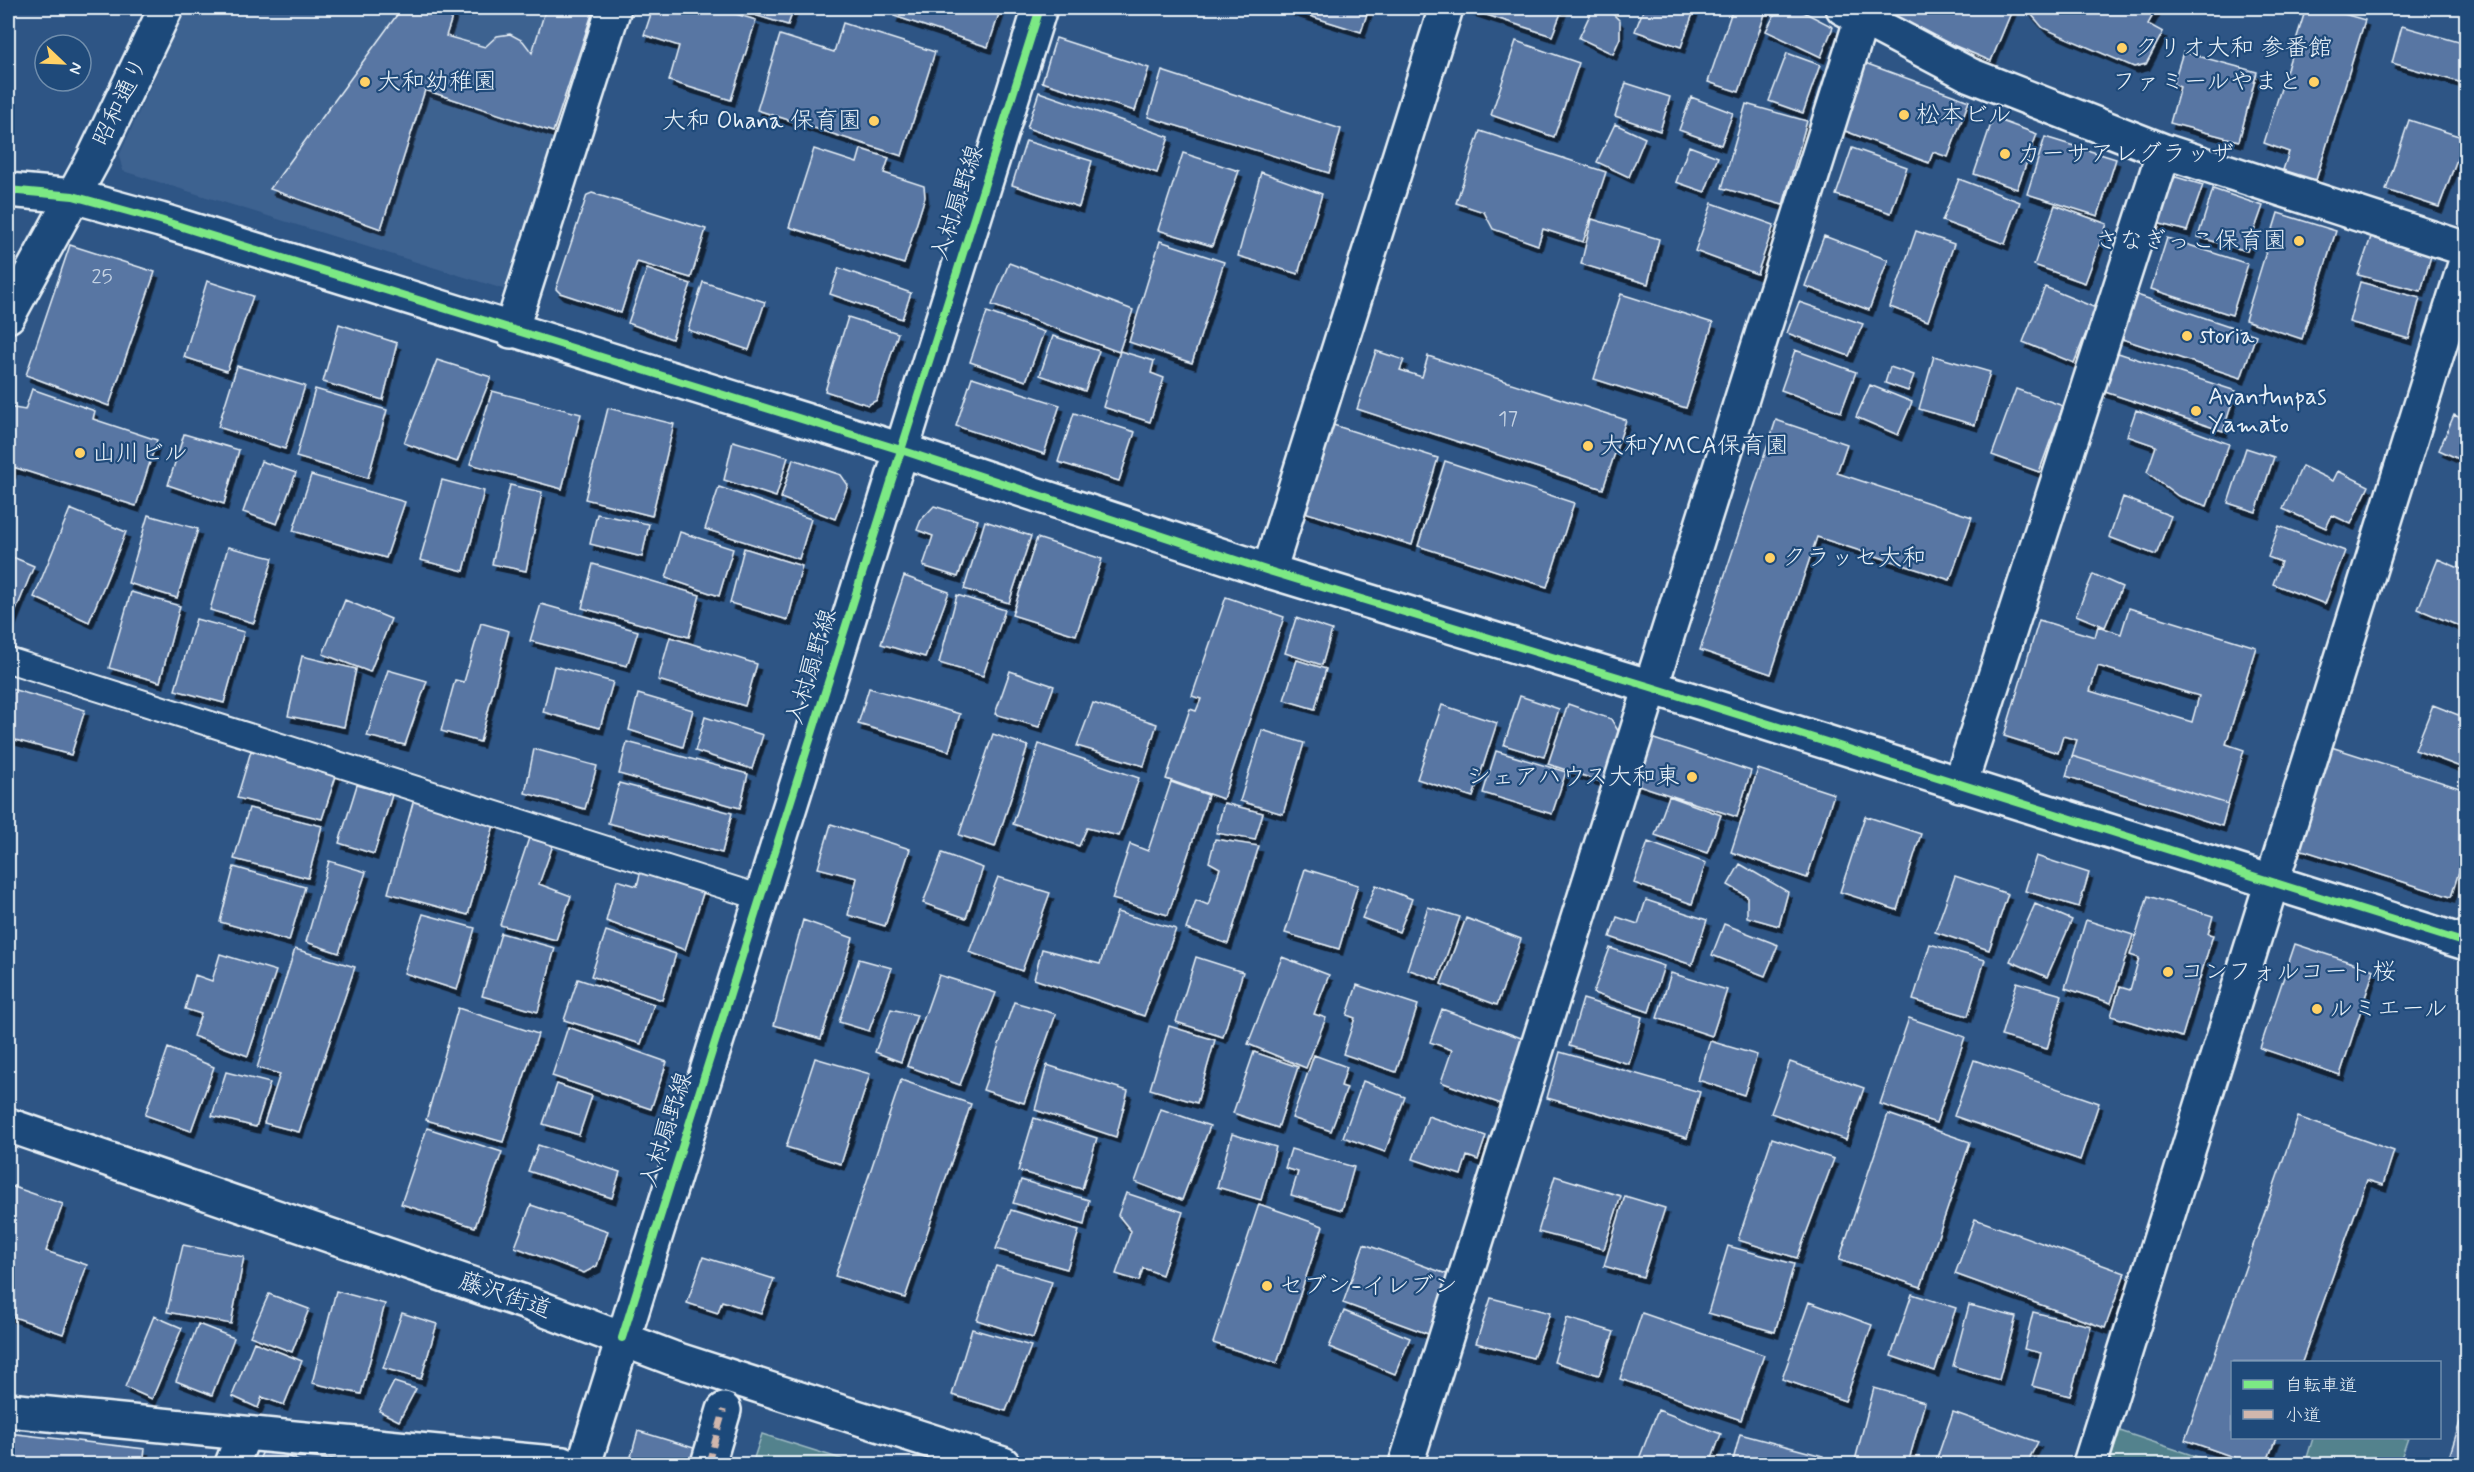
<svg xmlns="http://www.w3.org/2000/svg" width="2474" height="1472" viewBox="0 0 2474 1472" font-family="Mynerve,'Klee One',sans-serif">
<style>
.built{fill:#3e6290}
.green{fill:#52828d;stroke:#9dbac2;stroke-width:1.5}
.building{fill:#5976a3;stroke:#e8f1f8;stroke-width:1.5;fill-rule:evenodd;filter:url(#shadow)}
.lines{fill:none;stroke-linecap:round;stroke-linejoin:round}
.service-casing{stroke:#e8f1f8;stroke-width:28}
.pedestrian-casing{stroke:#e8f1f8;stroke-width:38}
.minor-casing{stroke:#e8f1f8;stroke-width:38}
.tertiary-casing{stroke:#e8f1f8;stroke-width:38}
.trunk-casing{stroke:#e8f1f8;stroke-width:38}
.service{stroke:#1f4a7a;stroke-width:24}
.pedestrian{stroke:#1f4a7a;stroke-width:33}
.minor{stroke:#1f4a7a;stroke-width:33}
.tertiary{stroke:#1f4a7a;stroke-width:33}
.trunk{stroke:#1f4a7a;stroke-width:33}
.quiet{stroke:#d1b7ad;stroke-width:6;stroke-dasharray:12 6;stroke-linecap:butt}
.cycleway-casing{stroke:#1f4a7a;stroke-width:11}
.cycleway{stroke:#7ce984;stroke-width:8}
.poi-dot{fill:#ffd166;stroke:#1f4a7a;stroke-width:2}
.labels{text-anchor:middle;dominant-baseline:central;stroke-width:4.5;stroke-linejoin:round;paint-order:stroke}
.number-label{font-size:21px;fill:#c4d2e3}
.poi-label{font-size:24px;fill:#e8f1f8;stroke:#1f4a7a;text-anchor:start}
.street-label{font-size:24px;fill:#e8f1f8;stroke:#1f4a7a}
</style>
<defs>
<filter id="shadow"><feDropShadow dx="3.5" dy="6" stdDeviation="0" flood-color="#0009"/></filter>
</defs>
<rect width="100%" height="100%" fill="#2e5585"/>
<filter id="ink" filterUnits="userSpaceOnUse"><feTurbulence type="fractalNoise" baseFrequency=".0167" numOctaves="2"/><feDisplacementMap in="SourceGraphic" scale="12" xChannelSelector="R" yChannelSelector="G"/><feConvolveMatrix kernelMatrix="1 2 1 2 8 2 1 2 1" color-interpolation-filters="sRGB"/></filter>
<g filter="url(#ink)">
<!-- built -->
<path class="built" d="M186,8h414l-87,284 -390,-121 -4,-15z"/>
<!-- green -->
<path class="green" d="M2120,1431l99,33h-110z
M762,1434l95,30h-105z
M2313,1438h95l-9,26h-94z"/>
<!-- building -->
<path class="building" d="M402,8h53l-9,28 39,11 12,-11 13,-2 13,7 9,12 14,-45h48l-41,124 -128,-42 -44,139 -111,-40z
M653,8h63l40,12 -25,80 -62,-19 10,-35 -35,-11z
M731,8h63l-6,17z
M897,8h104l-13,39 -94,-31z
M1284,8h85l-8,24z
M1465,8h98l-11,28z
M1593,8h21l-1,6 7,7v17l-7,16 -34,-16z
M1644,8h51l-14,39 -46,-16z
M1733,8h34l-28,84 -31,-10z
M1778,8h18l37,19 -12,30 -55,-26z
M1879,8h134l-22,53 -114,-48z
M2026,8h131l-9,16 15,8 -17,32 -12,3 -91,-39z
M2306,8h17l42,12 -49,160 -33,-10 6,-18 -25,-9z
M843,23l92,29 -33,104 -145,-46 23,-75 54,17z
M2402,26l64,18v40l-74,-21z
M1056,38l93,30 -14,43 -93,-29z
M1516,41l63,22 -25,74 -63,-22z
M2183,52l74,20 -18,69 -69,-18 10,-36 -7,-3z
M1787,53l33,12 -17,48 -34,-12z
M1865,63l104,38 -21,56 -15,-5 -4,11 -89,-34z
M1162,71l179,58 -12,44 -181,-56z
M1626,83l44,14 -10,34 -45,-15z
M1039,92l130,45 -12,36 -130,-45z
M1691,97l42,16 -12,32 -42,-15z
M1746,104l61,17 -24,84 -61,-17z
M1993,118l44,16 -20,55 -43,-15z
M2409,120l56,18 -26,69 -53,-17z
M1615,124l30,14 -16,39 -32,-15z
M1480,131l126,41 -23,70 -40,-13 -5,16 -45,-16 -9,-17 -28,-9z
M2045,137l71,22 -18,57 -71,-22z
M1026,141l66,20 -13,46 -67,-22z
M1689,146l29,11 -13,35 -29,-10z
M1852,148l55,19 -16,46 -55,-18z
M814,149l43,14 4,-14 28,9 -5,15 40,13 1,11 -21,67 -115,-37z
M1183,153l56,18 -27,75 -54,-16z
M1261,172l61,22 -24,80 -60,-18z
M2176,177l27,8 -16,46 -34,-9 12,-37z
M1959,179l61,23 -15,42 -63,-23z
M2213,189l50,17 -16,45 -49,-14z
M592,193l114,36 -15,49 -54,-16 -16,51 -61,-20 -4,-4 31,-94z
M1712,203l62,22 -17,49 -62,-23z
M2055,205l52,19 -22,59 -51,-18z
M2278,213l58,18 -34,108 -57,-19z
M1592,219l67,20 -11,45 -67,-20z
M1916,231l38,13 -26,77 -38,-14z
M1824,236l64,24 -19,50 -64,-24z
M2371,237l60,19 -10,35 -63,-16z
M2167,238l81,26 -16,51 -81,-26z
M1160,241l64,21 -32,101 -63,-21z
M70,245l85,27 -46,134 -83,-31z
M1009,263l124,47 -14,42 -127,-47z
M839,268l72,25 -9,26 -72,-25z
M647,269l44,15 -19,55 -44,-16z
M207,281l46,15 -26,75 -43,-14z
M703,282l62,20 -16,48 -61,-20z
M2360,282l60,16 -11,41 -60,-17z
M2045,287l51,21 -22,55 -51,-21z
M1621,294l92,29 -27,85 -92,-29z
M2134,294l122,41 -15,43 -122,-40z
M2466,301v30l-7,-2z
M1799,302l64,22 -14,32 -62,-23z
M987,312l57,20 -18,49 -56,-19z
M848,317l50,16 -21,67 -9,5 -43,-14z
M339,324l58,19 -14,57 -60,-18z
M1053,336l46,15 -14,40 -45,-16z
M1795,350l61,22 -15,40 -60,-22z
M1120,351l34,10 -3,12 13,5 -14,44 -47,-15z
M1376,351l28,9 -4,10 22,7 6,-21 198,64 -23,69 -246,-80z
M2115,352l121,39 -13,40 -121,-40z
M1934,356l56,16 -15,53 -56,-16z
M437,360l54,17 -34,85 -53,-19z
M237,366l68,20 -20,63 -67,-22z
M1890,367l24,8 -6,16 -23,-8z
M972,377l88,28 -16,49 -88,-28z
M1870,385l42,17 -14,33 -42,-18z
M32,389l63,22 -2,8 64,21 -21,66 -123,-39 -1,5 -4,-1v-64l17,3z
M315,389l72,21 -19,68 -72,-21z
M2016,389l47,17 -24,66 -47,-17z
M492,391l89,23 -19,75 -92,-25z
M608,408l66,16 -22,92 -67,-17z
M2136,410l93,34 -22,62 -29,-10 -31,-24 9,-26 -29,-10z
M1074,413l61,19 -16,49 -61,-19z
M2454,415l12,5v26l-5,14 -22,-10z
M1776,420l71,24 -10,29 135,44 -22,63 -133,-43 -46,137 -71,-24z
M1327,423l111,35 -26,87 -111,-34z
M184,434l55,16 -15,54 -56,-19z
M733,441l55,16 -12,40 -52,-17z
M2246,448l28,9 -18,55 -28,-9z
M793,459l48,16 7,10 -13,34 -54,-21z
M261,461l35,12 -19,51 -34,-12z
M1445,461l129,42 -27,84 -129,-41z
M2302,466l31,15 5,-10 31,15 -18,38 -19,-9 -6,13 -43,-19z
M311,475l94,27 -19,56 -93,-27z
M442,480l42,11 -20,80 -44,-11z
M510,485l32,7 -16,79 -34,-7z
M719,487l92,32 -12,40 -94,-30z
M2123,497l48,19 -15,39 -47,-18z
M934,506l44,14 -20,57 -35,-11 10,-30 -16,-6 4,-10z
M70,509l56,23 -37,90 -55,-25z
M597,514l52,10 -7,33 -52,-13z
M148,515l50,14 -21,69 -49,-15z
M985,521l46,15 -22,67 -45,-14z
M2279,526l66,25 -20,53 -52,-20 8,-22 -13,-5z
M680,532l53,17 -14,47 -53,-18z
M1037,538l65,21 -26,76 -64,-20z
M228,547l45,11 -19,65 -44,-13z
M744,548l58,18 -14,54 -58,-17z
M8,555l26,11 -26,64z
M2438,559l28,12v58l-48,-20z
M593,564l107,31 -11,42 -107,-29z
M2093,574l29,13 -17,40 -29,-12z
M904,576l45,16 -24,65 -44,-13z
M131,592l49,14 -20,76 -51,-14z
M957,595l48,15 -22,66 -44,-13z
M1226,597l58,20 -61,182 -57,-20 24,-70 6,2 5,-12 -9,-3z
M345,600l46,19 -21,53 -47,-18z
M541,604l97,27 -11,35 -97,-25z
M2129,608l127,39 -30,97 18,6 -16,54 -156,-48 5,-16 -14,-4 -5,17 -54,-17 35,-116 56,17 3,-11 23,8zM2098,666l101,30 -7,26 -102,-31z
M1296,618l36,12 -10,35 -37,-12z
M196,619l48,13 -20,71 -49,-13z
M481,623l28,8 -29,111 -39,-11 14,-51 9,2z
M670,637l87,27 -12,42 -87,-26z
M302,656l54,13 -12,58 -56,-11z
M1297,660l29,9 -11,40 -31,-9z
M554,666l59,16 -13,46 -57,-16z
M388,670l39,11 -22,64 -38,-9z
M1010,671l44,15 -15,41 -44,-13z
M8,688l77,22 -14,45 -63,-17z
M869,688l91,26 -11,37 -91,-27z
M638,694l55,16 -10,37 -54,-17z
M1520,696l39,13 -15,48 -40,-12z
M1093,703l64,21 -13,42 -67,-20z
M1568,704l43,15 12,20 -15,45 -60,-20z
M1442,705l55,18 -24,74 -56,-18z
M2433,705l33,13v40l-3,10 -48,-18z
M705,717l58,18 -11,34 -57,-18z
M1262,730l42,13 -21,71 -43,-13z
M993,734l35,12 -33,101 -36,-12z
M1648,737l103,34 -14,46 -105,-34z
M627,742l121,32 -8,34 -121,-34z
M1039,744l100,34 -20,58 -32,-8 -8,18 -66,-22z
M2328,746l138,44v59l-15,48 -155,-49z
M534,749l63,17 -12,43 -60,-16z
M251,751l86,22 -15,46 -85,-21z
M1496,751l70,21 -14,42 -69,-21z
M2072,756l156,48 -6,22 -156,-50z
M1758,769l76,25 -27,84 -76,-26z
M1171,782l37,13 -40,120 -56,-16 18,-55 18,7z
M619,783l113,30 -10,40 -114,-30z
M357,785l35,10 -18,59 -35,-11z
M1669,796l52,19 -14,38 -52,-18z
M414,799l81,23 -27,93 -80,-22z
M1224,803l39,10 -8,27 -39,-7z
M249,808l73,18 -14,52 -74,-19z
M1865,816l56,18 -24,76 -57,-18z
M831,824l79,25 -25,77 -37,-11 9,-37 -39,-10z
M529,838l24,7 -14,39 32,12 -15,44 -56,-15z
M1215,839l44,7 -31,98 -42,-15 10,-29 12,5 12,-37 -11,-6z
M1648,842l58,21 -14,41 -58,-21z
M942,853l41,15 -17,50 -43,-15z
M2036,856l53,17 -10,34 -54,-16z
M329,861l37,11 -27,81 -33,-11z
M643,862l64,19 -22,69 -79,-29 11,-41 20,6z
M1740,864l48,28 -9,34 -32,-9v-21l-19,-11z
M234,867l71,20 -16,54 -69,-19z
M1305,869l53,16 -19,64 -54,-16z
M1955,876l53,18 -19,56 -54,-18z
M998,877l52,16 -28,78 -53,-19z
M1376,885l36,14 -13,33 -37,-14z
M2148,896l65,20 -5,18 5,1 -31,102 -71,-21 9,-29 10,3 9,-32 -9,-3z
M1646,900l61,20 -15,45 -82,-28 7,-20 21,7z
M2035,904l37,16 -25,57 -37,-16z
M1428,907l32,10 -22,63 -31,-11z
M1117,912l59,17 -32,87 -110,-37 8,-30 58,15z
M423,914l52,14 -18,62 -53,-17z
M1466,918l55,21 -24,66 -56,-21z
M803,920l50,18 -32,101 -47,-14z
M2086,920l47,15 -22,68 -46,-15z
M1724,924l54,21 -13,31 -53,-21z
M606,931l70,23 -14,46 -71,-24z
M501,933l54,15 -17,64 -56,-16z
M1930,944l55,16 -17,56 -55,-16z
M2295,944l79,26 -34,105 -80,-27z
M1610,948l54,18 -15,46 -56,-19z
M295,949l60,18 -56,165 -35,-9 16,-49 -23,-6z
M220,954l56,17 -28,85 -55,-20 8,-22 -16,-5 10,-34 17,6z
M1196,957l47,15 -20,65 -47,-15z
M1282,957l47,18 -15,39 12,4 -20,50 -58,-24z
M859,959l33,9 -23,63 -30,-9z
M1671,973l56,17 -15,46 -55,-18z
M939,975l57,18 -36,92 -53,-19z
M578,979l76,25 -13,40 -77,-24z
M2017,982l45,13 -15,54 -46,-13z
M1357,985l61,20 -22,67 -53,-18 12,-36 -8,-3z
M1583,999l59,18 -13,47 -60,-18z
M1014,1002l42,12 -32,89 -41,-13z
M458,1008l80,26 -35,108 -77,-22z
M891,1009l26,6 -16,47 -26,-10z
M1442,1009l82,30 -23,65 -60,-22 11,-32 -22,-8z
M1909,1018l56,19 -29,86 -56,-19z
M1169,1026l46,14 -18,63 -47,-14z
M568,1027l99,35 -16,47 -99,-33z
M1710,1041l47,14 -13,40 -46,-15z
M168,1048l46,19 -23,64 -46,-16z
M1254,1052l44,15 -20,61 -45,-15z
M1560,1052l140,40 -13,46 -140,-40z
M1314,1055l33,12 -6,19 6,2 -16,43 -39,-13z
M815,1058l55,16 -29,90 -55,-17z
M1974,1060l125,43 -19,57 -126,-44z
M1790,1062l74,26 -18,52 -75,-27z
M1047,1065l81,26 -12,46 -81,-27z
M226,1072l44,11 -14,44 -44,-11z
M901,1080l70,24 -66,194 -70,-22z
M1363,1081l42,16 -20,55 -42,-15z
M557,1084l35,12 -13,39 -36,-11z
M1161,1109l49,17 -28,74 -47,-18z
M1888,1114l82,28 -49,145 -82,-27z
M1428,1116l58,20 -8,24 -11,-4 -6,19 -48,-16z
M2298,1117l96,34 -11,34 -16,-5 -65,182h-70v76h44l-10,26h-13l-68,-24z
M1034,1118l63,20 -15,51 -64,-18z
M427,1128l75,24 -27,75 -74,-23z
M1232,1134l44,13 -15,53 -44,-13z
M1772,1138l62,21 -37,99 -59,-18z
M538,1145l82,27 -8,26 -84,-27z
M1291,1149l63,18 -12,43 -51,-15 7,-23 -13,-4z
M1555,1176l66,20 -17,53 -66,-17z
M1021,1180l68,20 -5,25 -71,-22z
M8,1185l55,19 -17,47 41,14 -24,69 -55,-19z
M1126,1193l57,19 -21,63 -19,-7 -4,13 -23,-7 15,-43 -13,-16z
M1625,1196l40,12 -22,69 -39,-11z
M1259,1204l64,22 -46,137 -64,-20z
M531,1205l77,26 -11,35 -13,7 -69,-26z
M1011,1210l68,21 -12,38 -71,-20z
M1975,1219l150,54 -20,55 -150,-54z
M1364,1244l88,32 -21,59 -88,-32z
M183,1245l61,12 -13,67 -64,-12z
M1728,1246l66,18 -19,68 -67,-19z
M703,1257l71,22 -13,35 -39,-13 -4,12 -31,-10z
M996,1266l56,16 -19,56 -56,-18z
M336,1291l49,13 -24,90 -49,-11z
M269,1294l40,15 -17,43 -42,-16z
M1912,1294l44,14 -21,63 -44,-15z
M1491,1298l59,15 -17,45 -57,-15z
M1809,1302l63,23 -27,76 -63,-22z
M1969,1305l47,12 -17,63 -46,-14z
M1344,1311l66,27 -15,36 -66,-27z
M2033,1312l58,14 -21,70 -38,-10 9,-33 -17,-4z
M402,1313l35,11 -16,55 -38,-11z
M1642,1313l122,42 -23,65 -121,-41z
M154,1316l28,12 -30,71 -27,-12z
M1567,1318l47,14 -15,43 -45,-13z
M198,1324l36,14 -22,57 -36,-14z
M972,1329l59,17 -25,65 -54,-16z
M254,1342l48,19 -18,44 -22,-8 -4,11 -26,-12z
M394,1382l22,7 -17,32 -20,-10z
M1874,1388l51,14 -17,62h-54z
M2466,1403v61h-19z
M1658,1410l63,24 -11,30h-73z
M1953,1412l85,30 -8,15 25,7h-120z
M638,1431l59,18 -4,15h-64z
M8,1433l137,16 -2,15h-135z
M1740,1434l83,22 -2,8h-89z
M265,1447l41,17h-49z"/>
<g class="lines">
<!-- service casing -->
<g class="service-casing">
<path id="service" d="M8,660l754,238"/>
</g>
<!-- pedestrian casing -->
<g class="pedestrian-casing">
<path id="pedestrian" d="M708,1464l16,-54"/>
</g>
<!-- minor casing -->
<g class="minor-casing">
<path id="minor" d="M1843,8l127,67 194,76 302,98
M8,316l85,-156 73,-152
M511,331l103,-323
M1269,571l177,-563
M1960,785l204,-634
M8,1410l555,54
M232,1464l12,-30
M1406,1464l459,-1456
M2090,1464l376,-1203"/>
</g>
<!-- tertiary casing -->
<g class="tertiary-casing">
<path id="tertiary" d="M8,190l65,6 87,24 741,230 368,121 382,116 815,256
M584,1464l456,-1456"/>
</g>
<!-- trunk casing -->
<g class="trunk-casing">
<path id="trunk" d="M8,1125l519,178 145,55 331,106"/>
</g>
<!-- service -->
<use href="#service" class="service"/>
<!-- pedestrian -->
<use href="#pedestrian" class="pedestrian"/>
<!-- minor -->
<use href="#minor" class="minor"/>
<!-- tertiary -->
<use href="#tertiary" class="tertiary"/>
<!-- trunk -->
<use href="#trunk" class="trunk"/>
<!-- quiet -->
<path class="quiet" d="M708,1464l16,-54"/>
<!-- cycleway casing -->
<g class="cycleway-casing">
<path id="cycleway" d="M8,190l65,6 87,24 741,230 368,121 382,116 815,256
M622,1338l418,-1330"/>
</g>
<!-- cycleway -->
<use href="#cycleway" class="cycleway"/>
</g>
</g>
<!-- markers -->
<g class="poi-dot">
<circle cx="2122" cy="48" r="6"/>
<circle cx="365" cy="82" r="6"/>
<circle cx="2314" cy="82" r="6"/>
<circle cx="1904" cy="115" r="6"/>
<circle cx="874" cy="121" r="6"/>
<circle cx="2005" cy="154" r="6"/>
<circle cx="2299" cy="241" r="6"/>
<circle cx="2187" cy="336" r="6"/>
<circle cx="2196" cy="411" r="6"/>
<circle cx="1588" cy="446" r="6"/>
<circle cx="80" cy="453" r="6"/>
<circle cx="1770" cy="558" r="6"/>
<circle cx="1692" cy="777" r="6"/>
<circle cx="2168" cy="972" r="6"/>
<circle cx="2317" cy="1009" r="6"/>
<circle cx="1267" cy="1286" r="6"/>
</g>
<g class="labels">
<!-- number labels -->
<g class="number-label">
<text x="102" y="277">25</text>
<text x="1508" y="419">17</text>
</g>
<!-- poi labels -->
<g class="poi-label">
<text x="2134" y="48">クリオ大和 参番館</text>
<text x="377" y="82">大和幼稚園</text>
<text x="2302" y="82" text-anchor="end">ファミールやまと</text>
<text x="1916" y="115">松本ビル</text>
<text x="862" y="121" text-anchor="end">大和 Ohana 保育園</text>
<text x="2017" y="154">カーサアレグラッザ</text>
<text x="2287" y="241" text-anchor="end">さなぎっこ保育園</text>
<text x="2199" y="336">storia</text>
<text x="2208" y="397">Avantunpas<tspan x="2208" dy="28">Yamato</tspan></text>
<text x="1600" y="446">大和YMCA保育園</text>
<text x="92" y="453">山川ビル</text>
<text x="1782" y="558">クラッセ大和</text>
<text x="1680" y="777" text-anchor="end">シェアハウス大和東</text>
<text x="2180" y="972">コンフォルコート桜</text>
<text x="2329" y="1009">ルミエール</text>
<text x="1279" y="1286">セブン-イレブン</text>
</g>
<!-- street labels -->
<g class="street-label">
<text transform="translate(121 102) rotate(-64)">昭和通り</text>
<text transform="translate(958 203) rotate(-72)">入村扇野線</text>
<text transform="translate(812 667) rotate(-73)">入村扇野線</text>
<text transform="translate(667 1130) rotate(-72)">入村扇野線</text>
<text transform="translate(505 1296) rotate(19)">藤沢街道</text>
</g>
</g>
<!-- margin -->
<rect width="2474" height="1472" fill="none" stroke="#1f4a7a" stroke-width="30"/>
<rect x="15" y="15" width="2444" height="1442" fill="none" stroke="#e8f1f8" stroke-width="2" filter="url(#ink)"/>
<!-- legend -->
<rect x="2231" y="1361" width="210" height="78" fill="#1f4a7a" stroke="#6f8dac" stroke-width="1.5"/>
<rect x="2243" y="1380" width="30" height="9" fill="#7ce984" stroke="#6f8dac" stroke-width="1.5"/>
<text x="2285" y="1391" font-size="18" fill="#e8f1f8">自転車道</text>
<rect x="2243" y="1410" width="30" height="9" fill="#d1b7ad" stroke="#6f8dac" stroke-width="1.5"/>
<text x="2285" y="1421" font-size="18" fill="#e8f1f8">小道</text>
<!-- north arrow -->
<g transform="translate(63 63) rotate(113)"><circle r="28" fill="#1f4a7a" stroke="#6f8dac" stroke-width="1.5"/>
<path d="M0-4.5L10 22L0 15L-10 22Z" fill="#ffd166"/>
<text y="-9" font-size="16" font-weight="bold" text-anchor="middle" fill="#e8f1f8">N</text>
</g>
</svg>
